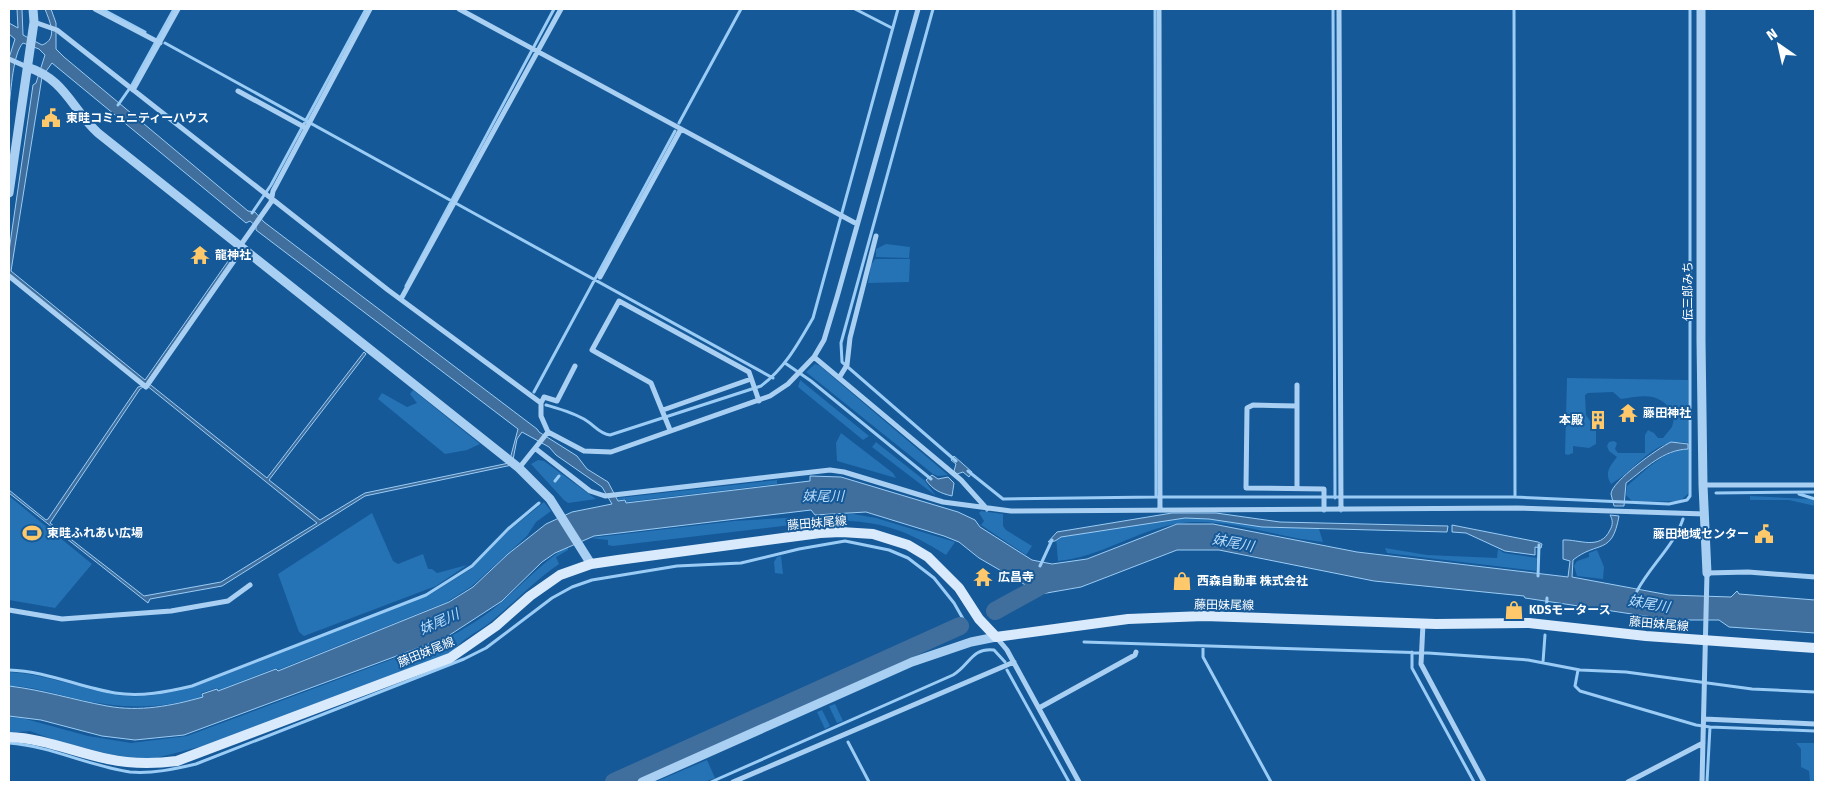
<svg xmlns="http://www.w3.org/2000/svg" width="1824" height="791" viewBox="0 0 1824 791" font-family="'Fira Sans','Noto Sans JP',sans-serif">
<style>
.green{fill:#2572b5}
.water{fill:#406f9d;stroke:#9bccf5;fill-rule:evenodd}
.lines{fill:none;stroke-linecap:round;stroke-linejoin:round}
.stream{stroke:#9bccf5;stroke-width:3}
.river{stroke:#406f9d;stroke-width:18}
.minor{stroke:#a9d0f2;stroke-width:5}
.tertiary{stroke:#a9d0f2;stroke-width:9}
.secondary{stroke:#d8eafc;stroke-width:10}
.labels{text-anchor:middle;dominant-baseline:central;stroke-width:4;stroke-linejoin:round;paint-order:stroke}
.poi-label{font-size:12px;font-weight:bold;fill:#fff;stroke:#155998;text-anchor:start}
.street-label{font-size:12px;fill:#fff;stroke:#155998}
.water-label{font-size:14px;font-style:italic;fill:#b5d9f9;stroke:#155998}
</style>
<rect width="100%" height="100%" fill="#155998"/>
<!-- green -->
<path class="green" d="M886,244l24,3 -1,11 -33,-1v-8z
M875,259h35l-1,23 -41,1 3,-18z
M815,364l5,2 128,109 -10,1 -5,-2 -127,-102z
M1567,378l121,2v63c-34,-7 -51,27 -77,41 -7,-11 -1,-18 6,-27l-8,-6 -2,-5 2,-4 5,-1 3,2 -2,6 3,4h27v-18l3,-5 6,3 4,5h5l9,-11 3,-13c-17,-22 -28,-19 -54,-15l-8,-7 -25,1 -3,2 1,20 10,15v14l-7,4 -16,-2v7l-5,2 -3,-1z
M800,380l69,56 -6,4 -65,-53z
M413,390l67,54 -13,6 -22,4 -67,-55 4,-6 25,14 10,-4 -7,-9z
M841,433l52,40 3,5 -59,-17 -1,-18z
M876,442l48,38 12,16 -64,-49z
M1688,449v45l-8,7 -47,1 -7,-7 1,-9c19,-16 36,-35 61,-37z
M538,460l6,1 52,38 -28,4 -4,-3 -33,-36z
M777,480v4l-151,18v-3l-8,1v-2z
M9,496l83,68 -37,44 -46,-8z
M1750,496l60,3 5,1v6l-26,-6h-39z
M544,502l7,9 -15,11 -9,14 -55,50 -25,16 -169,68 -2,-2 -57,22 -2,-2 -16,5 1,4c-46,13 -82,12 -129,1 -22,-5 -42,-12 -64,-12v-14c37,2 72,17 108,23 26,4 52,-2 76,-8l238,-93 40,-25 36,-37z
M981,511l22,3v12l3,4 26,16 -6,9 -45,-30 3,-4 -5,-8z
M372,513l21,48 5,3 25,-10 5,15h4l5,4 30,-8 -31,21 -132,50 -5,-4 -21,-58z
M853,514l23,4 79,24 -9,13c-42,-27 -72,-36 -121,-34l-212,25 -5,-1v-5l-18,-2 144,-17z
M1189,517l130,12 4,13c-48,-4 -99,-27 -148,-18 -41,8 -75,33 -117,37l-2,-24z
M568,546v4l-12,7 3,7c-26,18 -47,41 -71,60 -14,10 -25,14 -36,29l-245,92 -51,13h-23l-24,-4 -52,-13 -27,-10 -21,2v-16l13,1 66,18 43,7 56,-7 259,-97c21,-12 42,-24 60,-41 21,-18 38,-37 62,-52z
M1385,548l42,7 70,3 1,-9 6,4 33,5 -1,13 -149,-18z
M1597,550l7,17 -1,12 -26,-3 -3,-10 3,-5 12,-4v-4z
M781,556l2,18 -8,-1 -1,-11 3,-5z
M835,704l8,17 -6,2 -8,-17z
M822,710l8,16 -5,3 -8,-17z
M1796,743h19v39h-5l-1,-11 -8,-4v-18z
M707,760l8,18 -11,4h-49z"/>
<!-- water -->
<path class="water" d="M17,9h5l1,26 19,10c17,-6 7,-25 3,-36h6l5,14v26l8,8 184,154 7,1 9,10 273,207 2,3 38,24 10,13 21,13 10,19 7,-1 1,3 184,-22v-5l31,1 117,35 17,8 5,7 52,33 20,4 35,-5 90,-35h36l144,28 211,25 2,-16 -7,-2v-19c16,-1 37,11 47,-10 3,-5 3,-10 0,-15l9,1c-7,40 -21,24 -46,44l-1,17 97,18 62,2 6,-6 2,3 76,6v33l-86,-6 -10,-7h-47l-147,-22 -1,-2 -150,-15 -155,-31h-42l-96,37 -40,7 -62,-36 -20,-16 -15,-6 -78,-24 -51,3 -4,-5 -217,26 -39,17 -13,9 -40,39 -57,37 -261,97 -49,5 -33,-4 -61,-16 -32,-4v-30c34,4 65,14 98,20 33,6 64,0 96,-9l-1,-3 15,-5 1,2 58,-22 2,2 171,-69 24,-15 35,-33 38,-30 26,-12 40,-8 -10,-17 -46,-32 -7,-8 -27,-15 -5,7 -5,26 -147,31 -143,90 -72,13 -2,4 -139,-110v-3l37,30 2,-1 90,-132 4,-1 -132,-111 -1,6v-30l24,-166 3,-2 9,-28 -6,-6 -16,-6c-10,10 -12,48 -14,64v-49l6,-19 -6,-5v-11l9,5zM52,63l194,160 4,-2 6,5v4l262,199 -9,34 -144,30 -45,27 -51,-40 97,-126 -2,-2 -97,126 -120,-96 88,-127 -2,-1 -88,126 -134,-109 31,-194zM146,385l171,138 -96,59 -77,14 -94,-73 90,-134z
M1671,442l17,2v5c-25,1 -42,19 -62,34l-2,23h-10l-3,-12c0,-12 47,-46 60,-52z
M954,456l18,16 -3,5 -6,-5 -6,2 -3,-3 2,-7 -5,-4z
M932,475l6,4 10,-2 6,6 -2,13c-12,-3 -19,-6 -26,-16z
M1172,513h44l64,9 168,4 -1,6 -185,-5 -53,-8 -24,-1 -124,19 -6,4 -7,1 9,-10z
M1452,525l86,17 4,2 -1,4 -6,-1v8l-30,-4 -39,-18 -14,-1z"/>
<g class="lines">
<!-- stream -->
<path class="stream" d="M102,9l43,23
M855,9l37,19
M933,9l-92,334 1,19 114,99
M1155,9l1,488
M1333,9l2,489
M1514,9l1,488
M165,43l608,335
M118,105l14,-20 42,-76
M679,123l62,-114
M252,213l19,-28 95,-176
M406,286l148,-277
M785,363l26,18 120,98
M534,392l141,-261
M546,405c14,4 29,8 41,16 8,5 13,13 23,14l151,-49c24,-18 37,-42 52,-68l85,-309
M968,471l35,28 153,-2h359l154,7 18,-4 3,-4v-487
M555,481l4,-5
M1716,493l99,-1
M1799,494l16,5
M1040,566l12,-26
M1538,576l1,-31
M1637,591c13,-25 37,-45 46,-72
M1546,614l1,-16
M1084,642l344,11 100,7 52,10 46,2 126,17 63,3
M1203,646v11l68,125
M1412,652v16l62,114
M1543,662l2,-27
M9,670c37,1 70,17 106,23 26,4 52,-1 77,-7l234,-91 46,-29 36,-37 31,-26
M1007,670l62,112
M1578,670l-3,16 5,5 116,34 14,2 105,4
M848,742l21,40
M9,743c41,3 80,23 121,29 22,2 45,-3 66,-8l268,-105 22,-11 66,-50 20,-11 20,-7 85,-14 64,-3 58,-14 46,-8 44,9 19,8 26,20 20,25 12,21
M711,782l242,-107c16,-9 19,-28 41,-25l11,12
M1707,782l3,-55"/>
<!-- river -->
<path class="river" d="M995,611l58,-32
M614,782l346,-156"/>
<!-- minor -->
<path class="minor" d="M95,9l65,34
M459,9l398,215
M1159,9l1,500
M1339,9l2,501
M34,22l23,8 331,260 153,113v13l7,16 36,19 27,1 159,-56 18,-12 26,-27 147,123 26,29
M9,59l18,8
M133,90l45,-81
M238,91l68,37
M240,246l31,-44 2,-11 97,-182
M9,276l137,111 97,-139
M600,277l81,-148
M401,299l160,-290
M814,357l10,-17 13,-43 81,-288
M839,378l8,-13 3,-27 26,-102
M1297,385v103
M541,403l3,-6 13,4 18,-35
M1297,406l-44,-1 -6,3 -1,80 78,1v21
M663,410l88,-31
M670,430l-19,-47 -59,-33 27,-49 130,71 10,29
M536,449l54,42 15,5 225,-26 14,2 99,30 68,9 507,-3 187,6
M519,468l29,-36
M1703,485h112
M9,610l53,9 109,-8 57,-10 22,-16
M1423,624l-2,40 63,118
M997,638l10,12 72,132
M1039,708l96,-53 1,-3
M1704,719l111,5
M733,782l281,-120
M1628,782l75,-39
M1702,782l5,-209 41,-1 67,5"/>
<!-- tertiary -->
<path class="tertiary" d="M1701,9v331l2,145 4,88
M27,67c38,12 44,41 71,66l421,335 31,31 41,65
M9,193l25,-171 -1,-13
M642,782l270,-120 59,-20 25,-5"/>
<!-- secondary -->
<path class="secondary" d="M9,737c34,1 65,15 99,22 23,5 46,5 69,2l273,-103 46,-32 34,-30 30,-21 31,-11 27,-4 202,-27 21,-1 32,2 35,11 20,12 31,31 20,31 17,18 132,-18 76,-3 232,8 93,-1 117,13 169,12"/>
</g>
<!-- icons -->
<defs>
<g id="civic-bare" transform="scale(1.5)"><path d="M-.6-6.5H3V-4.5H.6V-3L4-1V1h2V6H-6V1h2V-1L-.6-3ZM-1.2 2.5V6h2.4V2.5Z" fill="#ffc86a" stroke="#155998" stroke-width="2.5" paint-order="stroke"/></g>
<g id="temple-bare" transform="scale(1.5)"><path d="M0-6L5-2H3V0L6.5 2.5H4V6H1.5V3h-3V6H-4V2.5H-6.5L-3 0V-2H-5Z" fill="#ffc86a" stroke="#155998" stroke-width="2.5" paint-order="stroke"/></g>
<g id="building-bare" transform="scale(1.5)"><path d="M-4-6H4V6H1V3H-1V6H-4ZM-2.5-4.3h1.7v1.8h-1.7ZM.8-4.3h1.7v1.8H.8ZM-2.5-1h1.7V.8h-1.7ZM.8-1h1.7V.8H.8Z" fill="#ffc86a" stroke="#155998" stroke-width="2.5" paint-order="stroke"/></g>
<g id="stadium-bare" transform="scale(1.5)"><path d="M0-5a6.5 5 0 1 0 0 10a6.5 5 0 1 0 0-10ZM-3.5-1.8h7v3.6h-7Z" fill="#ffc86a" stroke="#155998" stroke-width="2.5" paint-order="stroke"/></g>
<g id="shop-bare" transform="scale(1.5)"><path d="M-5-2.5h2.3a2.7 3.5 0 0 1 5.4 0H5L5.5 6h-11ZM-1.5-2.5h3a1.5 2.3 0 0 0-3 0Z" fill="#ffc86a" stroke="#155998" stroke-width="2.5" paint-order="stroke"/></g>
</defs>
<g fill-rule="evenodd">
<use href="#civic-bare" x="51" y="118"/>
<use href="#temple-bare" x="200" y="255"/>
<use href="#temple-bare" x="1628" y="413"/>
<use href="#building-bare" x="1598" y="420"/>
<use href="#stadium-bare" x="32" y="533"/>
<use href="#civic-bare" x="1764" y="534"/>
<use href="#temple-bare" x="983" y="577"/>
<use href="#shop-bare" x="1182" y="581"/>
<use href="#shop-bare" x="1514" y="610"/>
</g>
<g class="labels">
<!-- poi labels -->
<g class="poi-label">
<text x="66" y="118">東畦コミュニティーハウス</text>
<text x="215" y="255">龍神社</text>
<text x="1643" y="413">藤田神社</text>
<text x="1583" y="420" text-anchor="end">本殿</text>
<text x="47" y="533">東畦ふれあい広場</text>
<text x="1749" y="534" text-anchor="end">藤田地域センター</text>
<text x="998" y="577">広昌寺</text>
<text x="1197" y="581">西森自動車 株式会社</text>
<text x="1529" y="610">KDSモータース</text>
</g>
<!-- street labels -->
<g class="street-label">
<text transform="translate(1688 291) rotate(-90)">伝三郎みち</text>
<text transform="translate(817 523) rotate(-5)">藤田妹尾線</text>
<text transform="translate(1224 605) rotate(1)">藤田妹尾線</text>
<text transform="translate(1659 624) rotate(5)">藤田妹尾線</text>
<text transform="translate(426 652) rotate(-22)">藤田妹尾線</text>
</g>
<!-- water labels -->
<g class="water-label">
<text x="823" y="496">妹尾川</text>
<text transform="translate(1233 543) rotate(11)">妹尾川</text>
<text transform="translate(1649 604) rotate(10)">妹尾川</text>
<text transform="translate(439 622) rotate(-24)">妹尾川</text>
</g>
</g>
<!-- border -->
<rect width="1824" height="791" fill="none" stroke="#ffffff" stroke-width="20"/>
<!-- north arrow -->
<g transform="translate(1779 45) rotate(326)" stroke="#155998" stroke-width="4" paint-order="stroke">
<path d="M0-4L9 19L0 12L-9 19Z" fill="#ffffff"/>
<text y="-8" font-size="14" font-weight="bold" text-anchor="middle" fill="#ffffff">N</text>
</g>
</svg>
